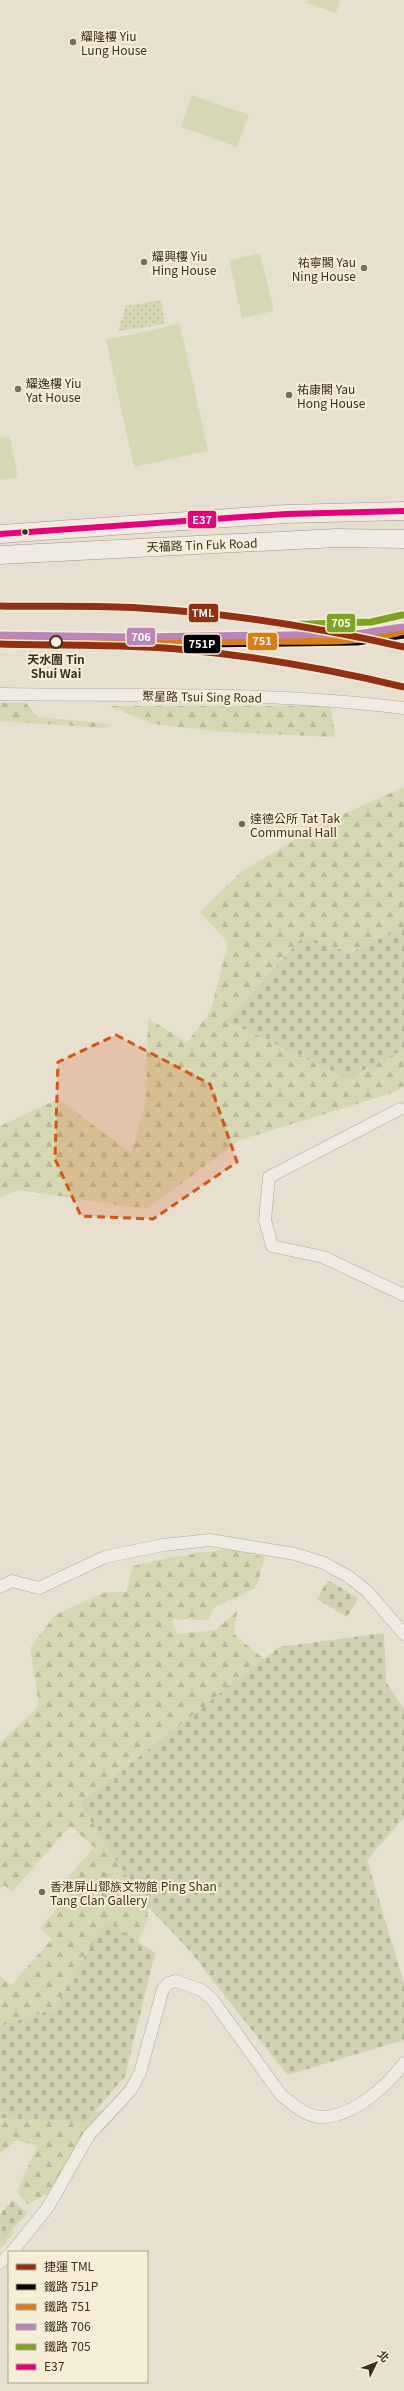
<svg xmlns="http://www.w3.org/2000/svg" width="404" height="2391" viewBox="0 0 404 2391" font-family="Georgia,'Noto Sans TC',serif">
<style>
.forest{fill:url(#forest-firs)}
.cemetery{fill:url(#cemetery-stones)}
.park{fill:url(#park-dots)}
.pitch{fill:#d6d7b3}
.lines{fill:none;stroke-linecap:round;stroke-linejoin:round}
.street-casing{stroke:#ada599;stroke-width:13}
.secondary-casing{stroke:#9c958a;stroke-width:19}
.street{stroke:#efebe3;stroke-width:12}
.secondary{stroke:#efebe3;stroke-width:18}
.bus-1-casing{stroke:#f7eed8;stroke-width:9}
.bus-1{stroke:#e5007d;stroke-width:6}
.rail-1-casing{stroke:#f7eed8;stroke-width:10}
.rail-2-casing{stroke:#f7eed8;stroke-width:10}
.rail-3-casing{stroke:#f7eed8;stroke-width:10}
.rail-4-casing{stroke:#f7eed8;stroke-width:10}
.rail-1{stroke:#000;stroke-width:7}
.rail-2{stroke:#d97e16;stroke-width:7}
.rail-3{stroke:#ba85bb;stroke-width:7}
.rail-4{stroke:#7ca322;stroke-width:7}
.metro-1-casing{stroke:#f7eed8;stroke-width:10}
.metro-1{stroke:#923011;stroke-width:7}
.marked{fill:#d7550e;fill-opacity:0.2;stroke:#d7550e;stroke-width:3;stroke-dasharray:8 5;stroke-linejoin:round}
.poi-dot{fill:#786c5e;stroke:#f7eed8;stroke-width:1.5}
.bus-dot{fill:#3d2e20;stroke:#f7eed8;stroke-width:1.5}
.stop-dot{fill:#f7eed8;stroke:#3d2e20;stroke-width:2}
.labels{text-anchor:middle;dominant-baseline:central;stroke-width:4;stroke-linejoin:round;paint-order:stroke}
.poi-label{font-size:12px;fill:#3d2e20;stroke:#f7eed8;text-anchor:start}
.street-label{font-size:12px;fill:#3d2e20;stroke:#f7eed8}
.stop-label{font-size:12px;font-weight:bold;fill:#3d2e20;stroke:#f7eed8}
.line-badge{stroke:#f7eed8;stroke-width:1.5}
.badge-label{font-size:11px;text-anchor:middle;font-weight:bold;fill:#fff}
</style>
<defs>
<pattern id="forest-firs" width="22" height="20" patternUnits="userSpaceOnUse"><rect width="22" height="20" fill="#d6d7b3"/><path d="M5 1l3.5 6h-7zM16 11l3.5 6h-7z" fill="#b9b99a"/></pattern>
<pattern id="cemetery-stones" width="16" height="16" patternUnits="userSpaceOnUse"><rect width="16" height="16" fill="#d1d1b3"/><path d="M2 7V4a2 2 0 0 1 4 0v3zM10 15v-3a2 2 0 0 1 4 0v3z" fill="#b4b49a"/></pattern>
<pattern id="park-dots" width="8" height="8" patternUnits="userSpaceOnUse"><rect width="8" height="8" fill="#d6d7b3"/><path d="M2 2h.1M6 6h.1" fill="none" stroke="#b9b99a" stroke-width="1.8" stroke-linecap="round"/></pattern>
</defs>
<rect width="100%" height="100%" fill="#e7e0d1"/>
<!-- forest -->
<path class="forest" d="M0,703h26l11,14 75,7 -7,4 -105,-7z
M109,706h222l4,31 -108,-5 -73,-8z
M404,787v299l-12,7 -152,47 -93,69 -129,-19 -18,8v-72l58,-27 73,54 15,-51 2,-84 39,25 24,-33 17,-67 -28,-31 40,-39 79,-48z
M227,1549l38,8 -9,31 -41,19 -7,13 -36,-1 5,15 38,-4 22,-19 -3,23 31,26 -79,95 -75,24 5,64 35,45 -4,34 -13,30 -134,128v-104l11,9 41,-46 -12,-11 32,-36 -9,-9 31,-36 -24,-21 -58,66 -8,-7 -4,4v-147l26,-23 13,-14 -9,-57 25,-33 51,-23h20l7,-26 39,-9z
M0,2103l82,8h30l-55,79 -30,14 -10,-13 20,-45 -20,-6 -17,13z
M0,2222l15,10 -15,16z"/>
<!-- cemetery -->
<path class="cemetery" d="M404,927v122l-56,29 -121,-57 77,-85 46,17z
M328,1580l30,18 -11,19 -30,-18z
M384,1633l2,49 18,27v108l-37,43 37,123v57l-117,35 -97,-124 -50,-53 -60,-95 199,-156z
M106,1921l49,32 -30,123 -39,46 -86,-4v-92l54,-17z
M13,2200l14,13 -26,29 -1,-28z"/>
<!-- park -->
<path class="park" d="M161,300l4,24 -47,7 8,-25z"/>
<!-- pitch -->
<path class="pitch" d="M308,0h32l-4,13 -29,-10z
M192,95l57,20 -12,32 -56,-20z
M260,253l14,58 -32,7 -13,-58z
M180,324l28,127 -74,16 -28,-127z
M10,436l8,41 -18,3v-42z"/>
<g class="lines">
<!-- street casing -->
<g class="street-casing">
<path id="street" d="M0,694c134,2 270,-3 404,14
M400,1109l-131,68 -4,43 7,26 51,11 81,38
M0,1587l12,-6 27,7 66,-31 58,-12 47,-5 85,14 29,9 25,14 18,14 37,43
M12,2252l36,-45 41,-72 41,-44 10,-18 23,-84 6,-6 7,-2 25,9 11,9 69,96c12,10 27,23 43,22 31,-2 63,-31 80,-54
M0,2263l9,-8"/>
</g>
<!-- secondary casing -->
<g class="secondary-casing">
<path id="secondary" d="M0,534l286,-20 118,-3
M0,555l336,-17 68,1"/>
</g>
<!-- street -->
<use href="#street" class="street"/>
<!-- secondary -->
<use href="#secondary" class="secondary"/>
<!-- bus-1 casing -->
<g class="bus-1-casing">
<path id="bus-1" d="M0,534l286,-20 118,-3"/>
</g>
<!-- bus-1 -->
<use href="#bus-1" class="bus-1"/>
<!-- rail-1 casing -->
<g class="rail-1-casing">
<path id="rail-1" d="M0,643l133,2 224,-3 47,-7"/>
</g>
<!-- rail-2 casing -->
<g class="rail-2-casing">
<path id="rail-2" d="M0,641c89,1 179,2 268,0 45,0 93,3 136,-10"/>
</g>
<!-- rail-3 casing -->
<g class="rail-3-casing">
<path id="rail-3" d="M0,635l133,2 224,-3 45,-7"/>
</g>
<!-- rail-4 casing -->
<g class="rail-4-casing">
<path id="rail-4" d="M279,625l92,-3 31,-7"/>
</g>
<!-- rail-1 -->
<use href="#rail-1" class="rail-1"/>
<!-- rail-2 -->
<use href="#rail-2" class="rail-2"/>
<!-- rail-3 -->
<use href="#rail-3" class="rail-3"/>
<!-- rail-4 -->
<use href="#rail-4" class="rail-4"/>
<!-- metro-1 casing -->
<g class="metro-1-casing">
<path id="metro-1" d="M0,606c47,1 93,-1 140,2 89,5 177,19 264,39
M0,644c63,2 126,0 188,6 73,7 145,20 216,37"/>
</g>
<!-- metro-1 -->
<use href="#metro-1" class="metro-1"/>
</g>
<!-- marked area -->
<path class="marked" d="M116,1035l94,49 27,78 -84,57 -72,-3 -26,-57 3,-97z"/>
<!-- markers -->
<g class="poi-dot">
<circle cx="73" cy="42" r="4"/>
<circle cx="144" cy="262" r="4"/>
<circle cx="364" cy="268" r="4"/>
<circle cx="18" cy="389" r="4"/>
<circle cx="289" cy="395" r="4"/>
<circle cx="242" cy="824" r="4"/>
<circle cx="42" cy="1892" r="4"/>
</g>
<circle class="bus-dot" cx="25" cy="532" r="3.5"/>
<circle class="stop-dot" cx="56" cy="642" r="6"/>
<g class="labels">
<!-- poi labels -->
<g class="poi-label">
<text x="81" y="35">耀隆樓 Yiu<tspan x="81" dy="14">Lung House</tspan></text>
<text x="152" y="255">耀興樓 Yiu<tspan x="152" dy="14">Hing House</tspan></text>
<text x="356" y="261" text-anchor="end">祐寧閣 Yau<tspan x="356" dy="14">Ning House</tspan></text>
<text x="26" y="382">耀逸樓 Yiu<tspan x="26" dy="14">Yat House</tspan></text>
<text x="297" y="388">祐康閣 Yau<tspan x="297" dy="14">Hong House</tspan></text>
<text x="250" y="817">達德公所 Tat Tak<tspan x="250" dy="14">Communal Hall</tspan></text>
<text x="50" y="1885">香港屏山鄧族文物館 Ping Shan<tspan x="50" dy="14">Tang Clan Gallery</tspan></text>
</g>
<!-- street labels -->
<g class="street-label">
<text transform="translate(202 544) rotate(-2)">天福路 Tin Fuk Road</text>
<text transform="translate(202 696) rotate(1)">聚星路 Tsui Sing Road</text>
</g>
<!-- stop labels -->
<g class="stop-label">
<text x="56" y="658">天水圍 Tin<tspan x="56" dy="14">Shui Wai</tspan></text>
</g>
</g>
<g class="line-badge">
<rect x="187" y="510" width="30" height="19" rx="4" fill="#e5007d"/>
<rect x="188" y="603" width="31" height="20" rx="4" fill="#923011"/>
<rect x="326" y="613" width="30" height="20" rx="4" fill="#7ca322"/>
<rect x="126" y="627" width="30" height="19" rx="4" fill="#ba85bb"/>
<rect x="247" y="632" width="31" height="19" rx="4" fill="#d97e16"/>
<rect x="183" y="634" width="38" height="20" rx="4" fill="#000"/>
</g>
<g class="badge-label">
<text x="202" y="524">E37</text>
<text x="203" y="617">TML</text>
<text x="341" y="627">705</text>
<text x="141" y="641">706</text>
<text x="262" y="645">751</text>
<text x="202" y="648">751P</text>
</g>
<!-- legend -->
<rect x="8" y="2251" width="140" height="132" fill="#f7eed8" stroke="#ada18e"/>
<rect x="16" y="2264" width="20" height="6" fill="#923011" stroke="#ada18e"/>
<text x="44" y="2271" font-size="12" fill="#3d2e20">捷運 TML</text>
<rect x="16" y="2284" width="20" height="6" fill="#000000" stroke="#ada18e"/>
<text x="44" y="2291" font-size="12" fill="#3d2e20">鐵路 751P</text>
<rect x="16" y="2304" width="20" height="6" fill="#d97e16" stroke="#ada18e"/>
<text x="44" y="2311" font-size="12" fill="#3d2e20">鐵路 751</text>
<rect x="16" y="2324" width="20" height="6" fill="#ba85bb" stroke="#ada18e"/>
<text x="44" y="2331" font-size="12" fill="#3d2e20">鐵路 706</text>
<rect x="16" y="2344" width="20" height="6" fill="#7ca322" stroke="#ada18e"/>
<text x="44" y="2351" font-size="12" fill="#3d2e20">鐵路 705</text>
<rect x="16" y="2364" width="20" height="6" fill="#e5007d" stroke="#ada18e"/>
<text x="44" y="2371" font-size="12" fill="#3d2e20">E37</text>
<!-- north arrow -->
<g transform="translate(376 2363) rotate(47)" stroke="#f7eed8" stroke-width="3" paint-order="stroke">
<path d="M0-3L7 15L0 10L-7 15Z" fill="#3d2e20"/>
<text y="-6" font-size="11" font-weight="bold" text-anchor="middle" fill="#3d2e20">北</text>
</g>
</svg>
